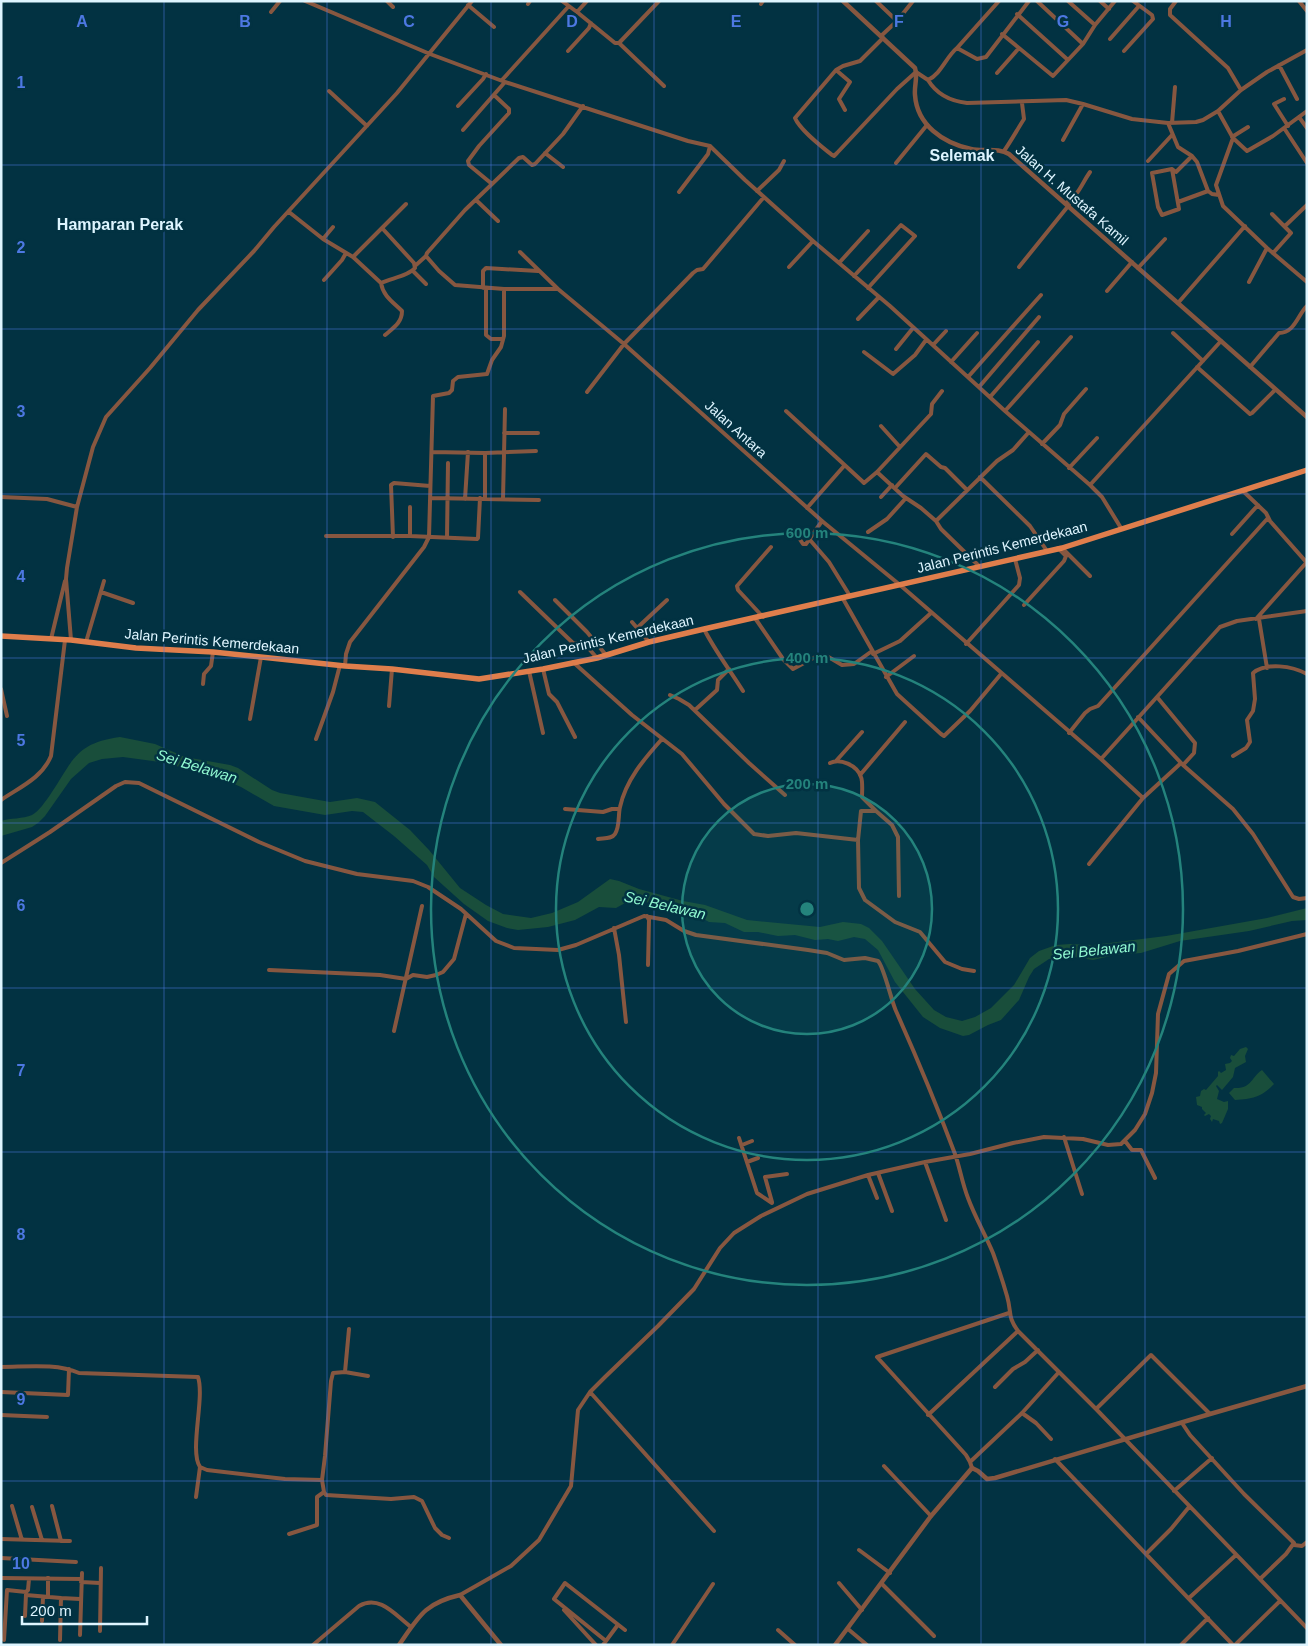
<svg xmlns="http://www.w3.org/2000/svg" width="1308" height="1646" viewBox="0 0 1308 1646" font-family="Arial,sans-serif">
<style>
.water{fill:#194e3b}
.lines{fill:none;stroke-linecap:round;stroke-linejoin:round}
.stream{stroke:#194e3b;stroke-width:1}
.minor{stroke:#875740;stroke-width:4}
.tertiary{stroke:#875740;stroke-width:4.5}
.primary{stroke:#df7e4c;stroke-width:5.5}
.grid{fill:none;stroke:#4d78e2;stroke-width:1;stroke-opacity:0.55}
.ring{fill:none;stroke:#24837c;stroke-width:2.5}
.labels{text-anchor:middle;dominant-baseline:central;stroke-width:5;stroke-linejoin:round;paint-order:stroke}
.street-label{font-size:14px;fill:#def5ff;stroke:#023242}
.water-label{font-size:15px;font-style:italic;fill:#91f9d1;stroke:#023242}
.quarter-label{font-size:16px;font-weight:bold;fill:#def5ff;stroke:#023242}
.grid-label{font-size:16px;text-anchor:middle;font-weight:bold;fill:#4d78e2;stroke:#023242;stroke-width:5;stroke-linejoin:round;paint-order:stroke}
.centre{fill:#24837c;stroke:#023242;stroke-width:2.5}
.ring-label{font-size:15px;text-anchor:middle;font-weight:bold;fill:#24837c;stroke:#023242;stroke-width:5;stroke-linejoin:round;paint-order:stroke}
</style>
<rect width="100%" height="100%" fill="#023242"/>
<!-- water -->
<path class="water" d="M120,737l35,7 30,13 45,8 8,3 34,22 8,3 50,9 27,-4 18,4 35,28 19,20 31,38 26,17 17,9 28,4 21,-5 26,-11 32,-23 9,2 20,8 44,12 22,4 42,15 73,7 23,-5 18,2 8,4 13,13 33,48 19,21 12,7 16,4 13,-4 16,-9 23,-23 16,-27 9,-7 17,-6 14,-1 23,1 73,-9 101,-18 40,-10v12l-15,1 -43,10 -69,10 -39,12 -26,2 -22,5 -25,-4 -19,3 -15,10 -5,8 -10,23 -18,20 -13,5 -19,10 -6,1 -23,-8 -17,-11 -28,-35 -17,-32 -13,-11 -11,-2 -16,4 -10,-2 -13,1 -20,-5 -17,1 -20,-4h-14l-19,-9 -16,-1 -14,-8 -43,-11 -18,-2 -7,1 -11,6 -17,-1 -24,13 -27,7 -30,3 -11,-2 -19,-7 -24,-17 -30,-27 -7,-12 -33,-29 -31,-24 -11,-1 -27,4 -51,-9 -33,-19 -25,-11 -56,-14 -37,-5 -21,2 -13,4 -18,16 -26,37 -7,7 -6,4 -31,9v-15c9,-3 22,-2 31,-6 7,-4 13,-13 18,-20 23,-34 25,-52 70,-58z
M1246,1047l2,2 -3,7 1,6 -11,6 -2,9 -11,13 -5,-5 -1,1 3,5 -2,8 7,3 4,-1v8l-6,14 -2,1 -1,-3 -6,-2 -1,3 -2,-3 1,-3 -2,-2 -4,2 -1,-1 2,-2 -4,-4v-2l-5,-2 -1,-8 4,-1 1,-5 3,-2 2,1 12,-14v-4l1,-1 2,2 5,-3 -1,-6 5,-1 2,-2 -2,-3 1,-3 3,1 6,-7z
M1262,1070l12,14c-12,13 -21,15 -39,16l-6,-7 5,-5c18,1 17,-11 28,-18z"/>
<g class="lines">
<!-- stream -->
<path class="stream" d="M1,4l6,-3"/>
<!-- minor -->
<path class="minor" d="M305,1l125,53 75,28 183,59 22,5 35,34 68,61 77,65 115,105 85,74 12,12 19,31
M387,1l6,6
M562,1l15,11 38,31h4l40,-42
M876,1l21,20
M1037,1l46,43
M1068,1l27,24
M1100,1l9,8
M1176,1l-6,8v6l58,53 13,22
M1299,1l8,10
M528,4l2,-3
M761,4l2,-3
M468,5l26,22
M271,12l9,-11
M577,12l10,-11
M1017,14l51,46
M1002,34l51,42 30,-32 12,-19 20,-24
M881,36l16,-15 16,-20
M883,38l-23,23 -17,5 -7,4 -41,48c5,12 26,28 37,37l2,1 3,-3 60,-64 19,-17 12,8c13,-6 18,-23 29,-32l20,11 9,-2 43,-56
M1110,39l29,-33
M619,43l45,43
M957,48l42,-47
M568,51l21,-23 2,-5
M1124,51l29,-32 -1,-4 -19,-14
M1279,65l18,34
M836,70l14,12 -11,17 6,11
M997,73l22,-25
M502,80l66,-73
M928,80c9,15 22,21 39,23l99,-3 17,4 49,15 36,4 28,-1 7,-2 15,-9 15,27 -17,47 7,21 44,42 40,34
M329,91l38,35
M1284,99l-10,5 14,22
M458,106l25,-27 3,-5
M1218,111l23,-21 26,-18 40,-22
M1299,117l8,11
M1168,123l10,24 14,9 5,6 11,29 4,3 7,1
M1172,123l3,-36
M1284,128l23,35
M463,130l42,-48
M1232,137l16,-10
M1233,138l14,13 26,-15 34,-25
M1063,140l20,-36
M1004,151c7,-10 13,-21 20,-32l-2,-16
M545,153l18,14
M1148,161l24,-26
M896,163l31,-38
M1172,169l7,40 -17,6 -4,-8 -6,-34 20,-4 4,3 16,-16
M492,184l-23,-19 -1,-4 11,-15 30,-33v-4l-15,-14
M757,191l22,-21 5,-9
M679,192l29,-38 2,-8
M476,200l22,21
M1178,202l30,-11
M1066,203c13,-8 16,-20 24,-31
M289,212l34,27 30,18 28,26c2,13 12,19 21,28 0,12 -9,17 -17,24
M1272,214l19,19 -17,19
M1285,226l22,-21
M323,239l10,-12
M520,252l38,37 66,55 198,177 78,64 201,174 42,39
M353,257l29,-29
M839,263l29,-32
M416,265l10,-9
M789,267l24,-26
M1019,267l50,-62
M1138,268l27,-29
M413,271l13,13
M854,276l47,-51 14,11 -47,52
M324,280l18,-20 4,-7
M1249,282l18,-34
M381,283c11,-5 27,-7 34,-15l-1,-5 -32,-35 24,-24
M483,288v-17l3,-3 52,3
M486,288v47l5,4h12
M504,289h54
M1107,291l25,-29
M1178,303l67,-77
M858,319l21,-22
M1173,333l30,28
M933,345l13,-14
M896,349l17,-21
M864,352l29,22 22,-19 11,-15
M951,362l26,-29
M1197,367l53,47 2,-1 23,-23
M1250,367l29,-34c16,0 19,-19 28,-27
M968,377l73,-82
M979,387l60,-70
M587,392l37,-48 69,-71 4,-3 6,-1 61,-72
M990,397l48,-55
M786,411l76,70 2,2 13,-11 26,24 18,12 15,13 5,8 38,37
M1005,411l66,-74
M881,426l19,21
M504,433h34
M1042,444l18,-19 4,-11 22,-25
M432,452l53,1 51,-2
M485,453v45
M1069,468l28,-30
M877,472l54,-58 1,-10 10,-13
M980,477l50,49 17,25
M1090,485l131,-144
M895,488l31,-34 15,13 4,1 22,22
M1243,491l23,22 4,8 37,42
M1,497l46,2 30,8
M881,497l11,-12
M431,498l108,2
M465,499l3,-47
M503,499l2,-90
M410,507v29
M807,508l37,-42
M936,521l61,-60 16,-11 16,-18
M868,532l19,-13 19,-21
M1232,534l26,-29
M326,536h84l67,3 1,-1 2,-40
M393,537l-2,-52 3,-2 36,3
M447,538l1,-75
M799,538l4,6h3l16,-23
M810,540l19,22 21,34
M1062,548l28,28
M101,592l32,11
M520,592l54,52 9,-2 14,16
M842,597l55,97 44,40 3,2 26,-25 31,-37
M555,600l32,32 19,23
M1024,605l40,-44 2,-5 -8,-8
M763,617l-25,-27 -1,-4 34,-39
M755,618l28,41 10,10 26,-14h6l17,10 12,-1 18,-13
M1256,619l50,-56
M1259,619l8,49
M632,622l17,20
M637,628l30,-28
M704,629c11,22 26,41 39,62
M51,639l14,-58
M71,640l-5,-61 1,-11 10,-61 16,-60 13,-30 44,-49 48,-58 56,-59 20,-24 123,-134 75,-92
M86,642l18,-61
M966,644l53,-59 1,-7 -5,-19
M873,654l27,-13 31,-28
M573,662l59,53 50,39 42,50 30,30 14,2 28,-3 62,7 1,48 6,12 30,22 25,10 25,30 17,7 12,2
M345,666l1,-12 4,-12 74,-95 5,-10 4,-141 16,-3 3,-3 1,-9 5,-4 29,-3 5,-14 9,-13 3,-11v-47l-49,-4 -16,-14 -13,-15 1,-3 38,-43 54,-52 4,-1 9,8 3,-1 28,-30 20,-28
M543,669l6,25 8,8 18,35
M529,671l14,62
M886,677l28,-21
M203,684l1,-10 7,-8 2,-14
M1,689l6,27
M670,695l9,4 10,6 60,58 36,32
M1157,697l38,46 -1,10 -11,12
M389,706l3,-37
M695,710l22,-20 1,-10 11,-11
M1138,717l45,48 50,44 20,25 40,63 6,2 8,-1
M250,719l11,-62
M1069,733l16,-20 5,-4 8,-3 170,-188
M316,739l17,-47 7,-27
M1233,756l13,-8 4,-6 -3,-22 6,-9 2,-12 -2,-26c14,-11 39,-7 54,1
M1101,759l119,-132 17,-6 70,-10
M836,761l26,-29
M830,763c10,-5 27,2 31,14 2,5 1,14 1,20l14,14
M860,775l45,-53
M1,800c19,-13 41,-22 50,-44l14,-116
M565,809l38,3 9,-3h7
M598,839c6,-1 14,0 17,-5 5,-8 3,-19 5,-27 6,-27 24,-48 42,-68
M858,840l3,-29h15l16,14 6,12 1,59
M1,863l49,-31 66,-46 9,-4 14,1 120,59 46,19 52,13 56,7 15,6 33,22 35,32 18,7 44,2 18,-5 68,-29 22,4 18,11 12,4 112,15 19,3 17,7 21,-2 13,3c6,6 13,39 18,50 21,47 41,95 59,143 5,14 7,29 13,44 7,19 17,36 25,55 5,14 10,29 14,43 5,17 0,20 11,35l78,78 211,219
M1089,864l54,-66 38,-35
M647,916l2,4 -1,45
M614,928l5,27 7,67
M269,970l111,5 26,4 7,-4 14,2 9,-2 7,-3 11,-13 12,-45
M394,1031l28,-125
M1064,1137l18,57
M739,1138l18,55 15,10
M1125,1141l7,9h9l14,28
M742,1145l10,-4
M747,1162l11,-4
M925,1162l21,58
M878,1173l14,38
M868,1175l9,23
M772,1202l-7,-25 22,-3
M349,1329l-4,43 -12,1 -2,8 -6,75 -3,24 2,12 2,3 65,4 23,-2 8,4 13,27 7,7 7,3
M1,1367c25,0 55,-4 78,6l119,4c7,21 -9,74 2,90l7,3 78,9 37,1
M345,1372l23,4
M995,1387l18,-18 12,-7 13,-12
M1,1392l67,3 1,-26
M590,1392l124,139
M1096,1409l55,-54 59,59
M1022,1413l14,10 15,16
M1,1415l46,2
M928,1415l90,-84
M1182,1423l8,12 54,59 50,49 -8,11 -26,25
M1055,1459l178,186
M970,1462l52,-49 37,-41
M884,1466l47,50
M972,1468l-2,-6 -4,-7 -89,-98 132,-44
M1174,1491l38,-33
M196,1497l4,-30
M12,1506l10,34
M52,1506l9,35
M32,1507l10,33
M289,1534l28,-9v-28l7,-5
M1,1539l69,2
M1294,1545l8,1 5,-4
M859,1550l31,23
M1146,1554l25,-25 18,-22
M1,1558l75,4
M1,1578l80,1
M48,1578v19
M81,1582l19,1
M839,1583l23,27
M882,1584l52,52
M26,1595l35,3 -1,42
M460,1595l51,-29 28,-26 32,-54 7,-76 12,-18 15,-15 53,-51 36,-37 26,-41 14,-15 27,-17 46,-22 61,-19 57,-13 45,-8 43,-11 31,-6 39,2 25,6 13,-1 14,-14 10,-16 7,-21 4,-20 2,-59 11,-40 15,-13 54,-10 69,-17
M61,1598l19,1
M1189,1598l47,-43
M554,1599l11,-16 60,47
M554,1599l52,42
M564,1610l32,35
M25,1616l1,-22
M42,1621l1,-24
M848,1629l19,16
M778,1630l17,15
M100,1631l1,-63
M80,1635l2,-62
M4,1640l3,-50 19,2 2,-2 1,-11
M313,1645l46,-39c21,-12 37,10 52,21
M603,1645l14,-19
M672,1645l41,-61
M1181,1645l27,-27
M1235,1645l45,-44"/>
<!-- tertiary -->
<path class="tertiary" d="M843,1l72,67c3,9 -1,18 0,27 2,30 28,48 56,54 13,3 27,-2 38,5l298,263
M399,1645c20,-29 26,-42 61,-50l41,50
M835,1645l96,-129 41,-48 6,3 9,8 8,-1 215,-64 97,-28"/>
<!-- primary -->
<path class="primary" d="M1,636l70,4 65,8 77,4 132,14 47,3 87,10 64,-10 54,-11 52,-16 55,-13 358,-81 245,-78"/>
</g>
<!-- grid -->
<path class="grid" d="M164,1v1644M327,1v1644M491,1v1644M654,1v1644M818,1v1644M981,1v1644M1145,1v1644M1,165h1306M1,329h1306M1,494h1306M1,658h1306M1,823h1306M1,988h1306M1,1152h1306M1,1317h1306M1,1481h1306"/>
<!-- distance rings -->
<circle cx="807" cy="909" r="125" fill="#24837c" fill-opacity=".12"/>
<g class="ring">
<circle cx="807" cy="909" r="125"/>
<circle cx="807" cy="909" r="251"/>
<circle cx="807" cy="909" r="376"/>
</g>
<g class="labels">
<!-- street labels -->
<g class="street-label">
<text transform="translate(1072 195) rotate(41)">Jalan H. Mustafa Kamil</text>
<text transform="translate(736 429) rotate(42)">Jalan Antara</text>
<text transform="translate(1002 547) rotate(-14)">Jalan Perintis Kemerdekaan</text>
<text transform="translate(608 639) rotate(-13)">Jalan Perintis Kemerdekaan</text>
<text transform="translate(212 641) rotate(5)">Jalan Perintis Kemerdekaan</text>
</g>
<!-- water labels -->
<g class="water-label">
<text transform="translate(197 766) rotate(17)">Sei Belawan</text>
<text transform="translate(665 905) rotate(13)">Sei Belawan</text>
<text transform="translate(1094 950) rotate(-6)">Sei Belawan</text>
</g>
<!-- quarter labels -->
<g class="quarter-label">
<text x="962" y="155">Selemak</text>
<text x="120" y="224">Hamparan Perak</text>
</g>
</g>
<g class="grid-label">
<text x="82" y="27">A</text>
<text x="245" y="27">B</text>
<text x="409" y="27">C</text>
<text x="572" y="27">D</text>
<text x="736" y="27">E</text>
<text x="899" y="27">F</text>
<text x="1063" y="27">G</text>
<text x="1226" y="27">H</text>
<text x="21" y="88">1</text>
<text x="21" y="253">2</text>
<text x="21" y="417">3</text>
<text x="21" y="582">4</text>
<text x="21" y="746">5</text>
<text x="21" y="911">6</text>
<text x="21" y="1076">7</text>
<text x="21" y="1240">8</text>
<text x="21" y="1405">9</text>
<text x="21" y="1569">10</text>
</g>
<circle cx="807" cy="909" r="8" class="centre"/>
<g class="ring-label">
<text x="807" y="538">600 m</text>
<text x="807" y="663">400 m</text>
<text x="807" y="789">200 m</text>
</g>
<!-- border -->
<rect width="1308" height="1646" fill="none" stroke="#def5ff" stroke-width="5"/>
<!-- scale -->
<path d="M22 1616v8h125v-8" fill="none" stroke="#def5ff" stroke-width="2.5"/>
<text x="30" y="1616" font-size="15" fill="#def5ff" stroke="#023242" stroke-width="4" paint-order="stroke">200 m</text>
</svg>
